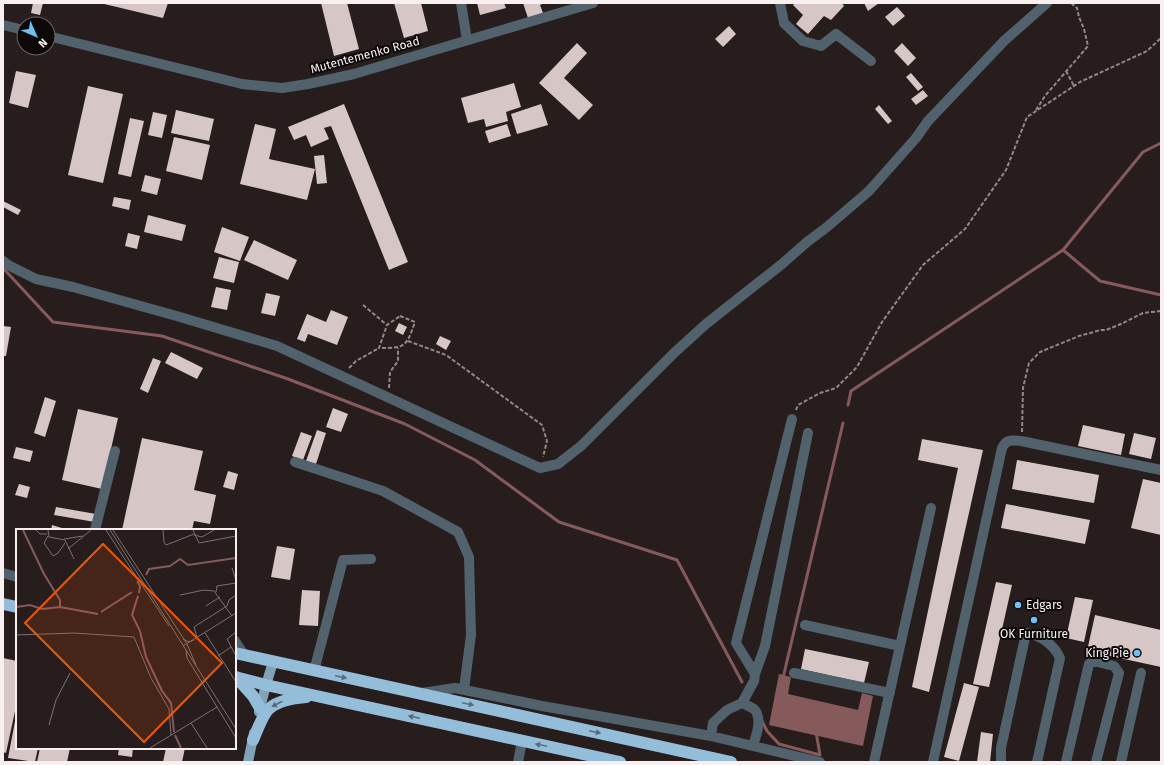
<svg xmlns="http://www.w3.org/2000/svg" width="1164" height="765" viewBox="0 0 1164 765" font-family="'Fira Sans',sans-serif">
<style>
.water{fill:#865a5b}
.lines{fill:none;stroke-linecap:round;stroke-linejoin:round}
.stream{stroke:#865a5b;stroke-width:3}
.building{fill:#d6c6c6}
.path{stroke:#928888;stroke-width:2;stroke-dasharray:4 2;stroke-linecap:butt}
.minor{stroke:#51626c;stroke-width:10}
.major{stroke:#80a3b9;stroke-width:10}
.highway{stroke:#93bdd8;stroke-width:12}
.oneway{fill:#576c7b}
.poi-dot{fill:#6ec2f3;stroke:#0e0909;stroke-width:1.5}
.labels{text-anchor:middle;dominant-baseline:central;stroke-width:4;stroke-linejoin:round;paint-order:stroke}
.street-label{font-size:12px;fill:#f8f0f0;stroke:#0e0909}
.poi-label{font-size:12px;fill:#f8f0f0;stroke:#0e0909;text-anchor:start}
.inset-river{fill:none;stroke:#865a5b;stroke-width:2}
.inset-road{fill:none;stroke:#7b7171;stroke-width:1}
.view{fill:#e8590c;fill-opacity:0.15;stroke:#e8590c;stroke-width:2}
.inset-edge{fill:none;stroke:#f8f0f0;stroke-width:2}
</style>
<rect width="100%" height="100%" fill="#281d1d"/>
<!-- water -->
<path class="water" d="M779,674l12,3 -3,17 70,16 4,-17 11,3 -10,50 -94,-21z"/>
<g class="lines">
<!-- stream -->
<path class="stream" d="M1063,250l37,31 61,14
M3,268l50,54 109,14 126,43 117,45 70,36 84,62 118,38 65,122
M848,405l3,-14 212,-141 80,-98 18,-9
M783,678l60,-255
M762,721l5,10 12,13 41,11 -4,-23"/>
</g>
<!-- building -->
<path class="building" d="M33,3h10l-3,12 -9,-2z
M100,3h68l-5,15z
M321,3h26l12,46 -25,7z
M394,3h27l7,28 -24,7z
M477,3h27l2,5 -26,7z
M523,3h21l-4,2 3,8 -15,5z
M795,3h47l2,3 -13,14 -7,-4 -16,18 -12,-10 7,-9 -10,-10z
M864,3h15l-11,8z
M897,7l8,9 -12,10 -8,-9z
M729,26l7,8 -13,13 -8,-8z
M577,43l10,10 -23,25 29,27 -14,15 -40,-37z
M902,43l14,15 -8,8 -14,-15z
M16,71l20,4 -8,33 -19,-5z
M911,73l12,14 -5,4 -12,-14z
M514,83l7,24 -15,5 2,9 -22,6 -2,-8 -16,4 -7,-25z
M88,86l35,8 -20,89 -35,-8z
M923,90l5,6 -12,9 -5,-6z
M344,104l64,158 -19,8 -58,-144 -7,2 5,11 -18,8 -5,-12 -12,5 -6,-13z
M541,104l7,21 -31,9 -6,-20z
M879,105l13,16 -4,3 -13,-15z
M176,110l38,9 -5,22 -38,-8z
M153,112l14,3 -5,23 -14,-3z
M130,118l14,3 -13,56 -13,-3z
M255,124l21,5 -7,30 46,10 -8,31 -67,-16z
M507,124l4,12 -22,7 -4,-12z
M174,137l36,8 -8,35 -36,-9z
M324,155l3,28 -10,1 -3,-28z
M145,175l16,4 -4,16 -16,-4z
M114,197l17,3 -2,10 -17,-4z
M3,201l18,9 -3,5 -15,-8z
M148,215l38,10 -4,16 -38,-9z
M222,227l27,10 -9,24 -26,-9z
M128,233l12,3 -3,13 -12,-3z
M254,240l43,20 -9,20 -44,-20z
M219,257l20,5 -5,21 -21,-5z
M216,287l15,3 -4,20 -16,-3z
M266,293l14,3 -5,20 -14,-3z
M331,310l17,7 -11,28 -29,-11 -3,8 -8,-3 10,-25 19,8z
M399,323l8,4 -4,8 -8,-4z
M3,326l8,1 -5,29h-3z
M440,336l11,5 -5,9 -10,-6z
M171,352l32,16 -6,11 -32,-16z
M153,358l8,3 -13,32 -8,-4z
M45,397l11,4 -11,36 -11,-4z
M333,408l15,6 -7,18 -15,-5z
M78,409l40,9 -16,71 -40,-9z
M1083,425l42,9 -4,21 -43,-9z
M317,430l9,3 -10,31 -10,-3z
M301,432l11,4 -9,24 -11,-4z
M1134,433l22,5 -5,21 -22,-5z
M142,438l61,13 -9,39 22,5 -6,29 -16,-3 -2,9h-70z
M922,439l61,11 -54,242 -17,-5 46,-219 -40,-8z
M16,447l17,4 -3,11 -17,-4z
M1017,460l82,15 -5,28 -82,-14z
M228,471l10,3 -4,16 -11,-3z
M1143,479l18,4v52l-30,-7z
M19,484l11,3 -3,11 -12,-3z
M1006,504l84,16 -5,24 -84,-16z
M56,507l40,7 -1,8 -41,-7z
M52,525l13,4 -1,1h-13z
M277,546l18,3 -5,31 -19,-3z
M996,582l16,3 -23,102 -16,-3z
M302,590l18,1 -2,35 -19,-1z
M1075,597l18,3 -9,42 -18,-4z
M1095,615l66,15v37l-74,-16z
M805,649l64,13 -5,21 -63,-14z
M3,658l14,3v41l-11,51 -3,-1z
M964,683l15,4 -20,74 -15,-4z
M16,716l1,32h21l-3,14 -27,-4z
M981,732l12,2 -3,28h-13z
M40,748h30l-3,14h-30z
M119,748h14l-1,9 -14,-2z
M166,748h19l-3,14h-19z"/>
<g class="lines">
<!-- path -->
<path class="path" d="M1066,71l8,15
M1036,110l9,-14 43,-50 -4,-17 -5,-12 -2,-9 -6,-5
M363,305l24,20
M400,316l15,6c-9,25 -9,26 -36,26l8,-23z
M408,341l38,14 96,70 5,16 -4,16
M349,368l7,-7 23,-13
M389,388l1,-16 8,-11v-13
M796,410l2,-5 22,-12 16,-5 21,-21 25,-45 41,-57 42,-36 41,-59 21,-53 53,-35 67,-31 14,-13
M1022,432l1,-44 6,-25 11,-11 39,-16 22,-6h5l15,-6 22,-11 18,-2"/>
<!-- minor -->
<path class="minor" d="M461,3l6,37
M780,3l4,20 19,18 18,5 15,-12 35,27
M3,25l21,5
M48,36l194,48 40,4 26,-4 46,-10 239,-71
M3,261l5,4 28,14 37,8 107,30 97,29 263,122 18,-4 23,-18 93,-93 32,-29 76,-60 25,-22 20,-15 42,-36 47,-53 12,-17 77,-81 42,-37
M295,462l88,29 75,41 11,25 2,78 -7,54
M95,530l20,-79
M3,573l14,4
M805,625l95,21
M235,641l9,14
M314,671l29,-111 28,-1
M794,673l96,20
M755,674l10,-28 43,-213
M422,693l33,-5 87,18 169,30 109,26
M742,703c4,2 9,4 12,6 9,9 2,27 -1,37
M711,736l2,-13 14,-13 15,-7 12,-22 1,-7 -19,-31 56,-224
M518,762l4,-21
M874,762l57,-254
M933,762l69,-314c4,-9 10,-8 19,-7l140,29
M1001,762v-14l25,-115c15,2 28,12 34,25l-23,104
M1066,762l23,-98 4,-3 21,5 5,7 -23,89
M1121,762l20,-89"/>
<!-- major -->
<path class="major" d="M259,712l7,-27 7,-23
M248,762l6,-29"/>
<!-- highway -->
<path class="highway" d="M3,604l14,3
M235,653l496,109
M235,677l31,8 354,77
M236,677l17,19 7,12
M253,740c4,-9 8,-21 14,-29 8,-10 27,-13 39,-14"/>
</g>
<!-- one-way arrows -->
<defs><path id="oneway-solid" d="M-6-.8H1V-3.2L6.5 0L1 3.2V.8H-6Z"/></defs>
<g class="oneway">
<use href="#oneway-solid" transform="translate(341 677) rotate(12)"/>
<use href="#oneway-solid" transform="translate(277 704) rotate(152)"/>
<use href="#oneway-solid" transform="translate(468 704) rotate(12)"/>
<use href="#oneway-solid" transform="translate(414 717) rotate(-168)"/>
<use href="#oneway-solid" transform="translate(595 732) rotate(12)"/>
<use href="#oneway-solid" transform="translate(541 745) rotate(-168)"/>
</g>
<!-- markers -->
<g class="poi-dot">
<circle cx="1018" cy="605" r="4"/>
<circle cx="1034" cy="620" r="4"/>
<circle cx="1137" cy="653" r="4"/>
</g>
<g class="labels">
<!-- street labels -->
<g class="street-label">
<text transform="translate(365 55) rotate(-15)">Mutentemenko Road</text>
</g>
<!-- poi labels -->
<g class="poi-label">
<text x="1026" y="605">Edgars</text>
<text x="1034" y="634" text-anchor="middle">OK Furniture</text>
<text x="1129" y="653" text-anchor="end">King Pie</text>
</g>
</g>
<!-- overview -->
<g transform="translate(16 529)">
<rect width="220" height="220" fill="#281d1d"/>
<path class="inset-river" d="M7,1l21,44 16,26v7M130,46l3,-6 21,-3 10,-7 8,6 48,-7M121,52l3,5 -1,7M122,67l-6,19 8,16 6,26 16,34 9,12 3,29M0,78l14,-2 12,4 18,-2 38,7M85,83l31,-20M159,206l6,13"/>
<path class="inset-road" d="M20,1l4,4h7M32,1l1,7 16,3 9,19M90,1l22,34M94,1l126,199M97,1l74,114 9,21M147,1l1,12 2,3 28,-11M177,1l6,13 37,-7M178,6l8,2 12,-7M32,7l-4,7 9,13 5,-3 7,-10M48,10l19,-3M52,20l23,-19M112,35l41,62M216,39l4,12M200,63l1,-6 19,-3M164,66l24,-5 10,1 18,25M190,77l14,-9M220,103l-9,7 9,17M189,104l31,49M0,106l58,-2 60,4 17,41 18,31 2,26M181,108l-3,-10 33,-21 2,-6 7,-5M167,110l6,3 5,-2M167,117l53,-33M170,121l1,8 49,80M202,127l13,-9M175,194l16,25M33,196l7,-25 14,-27M134,219l67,-41"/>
<path class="view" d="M87,15l119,119 -78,79 -119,-119z"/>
<rect width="220" height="220" class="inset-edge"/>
</g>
<!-- border -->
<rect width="1164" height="765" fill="none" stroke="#f8f0f0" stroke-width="8"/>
<!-- north arrow -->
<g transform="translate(36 36) rotate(135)"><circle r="19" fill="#0e0909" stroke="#6c6565"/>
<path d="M0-3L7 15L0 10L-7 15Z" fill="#6ec2f3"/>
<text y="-6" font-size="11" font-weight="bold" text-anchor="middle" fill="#f8f0f0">N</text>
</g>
</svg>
